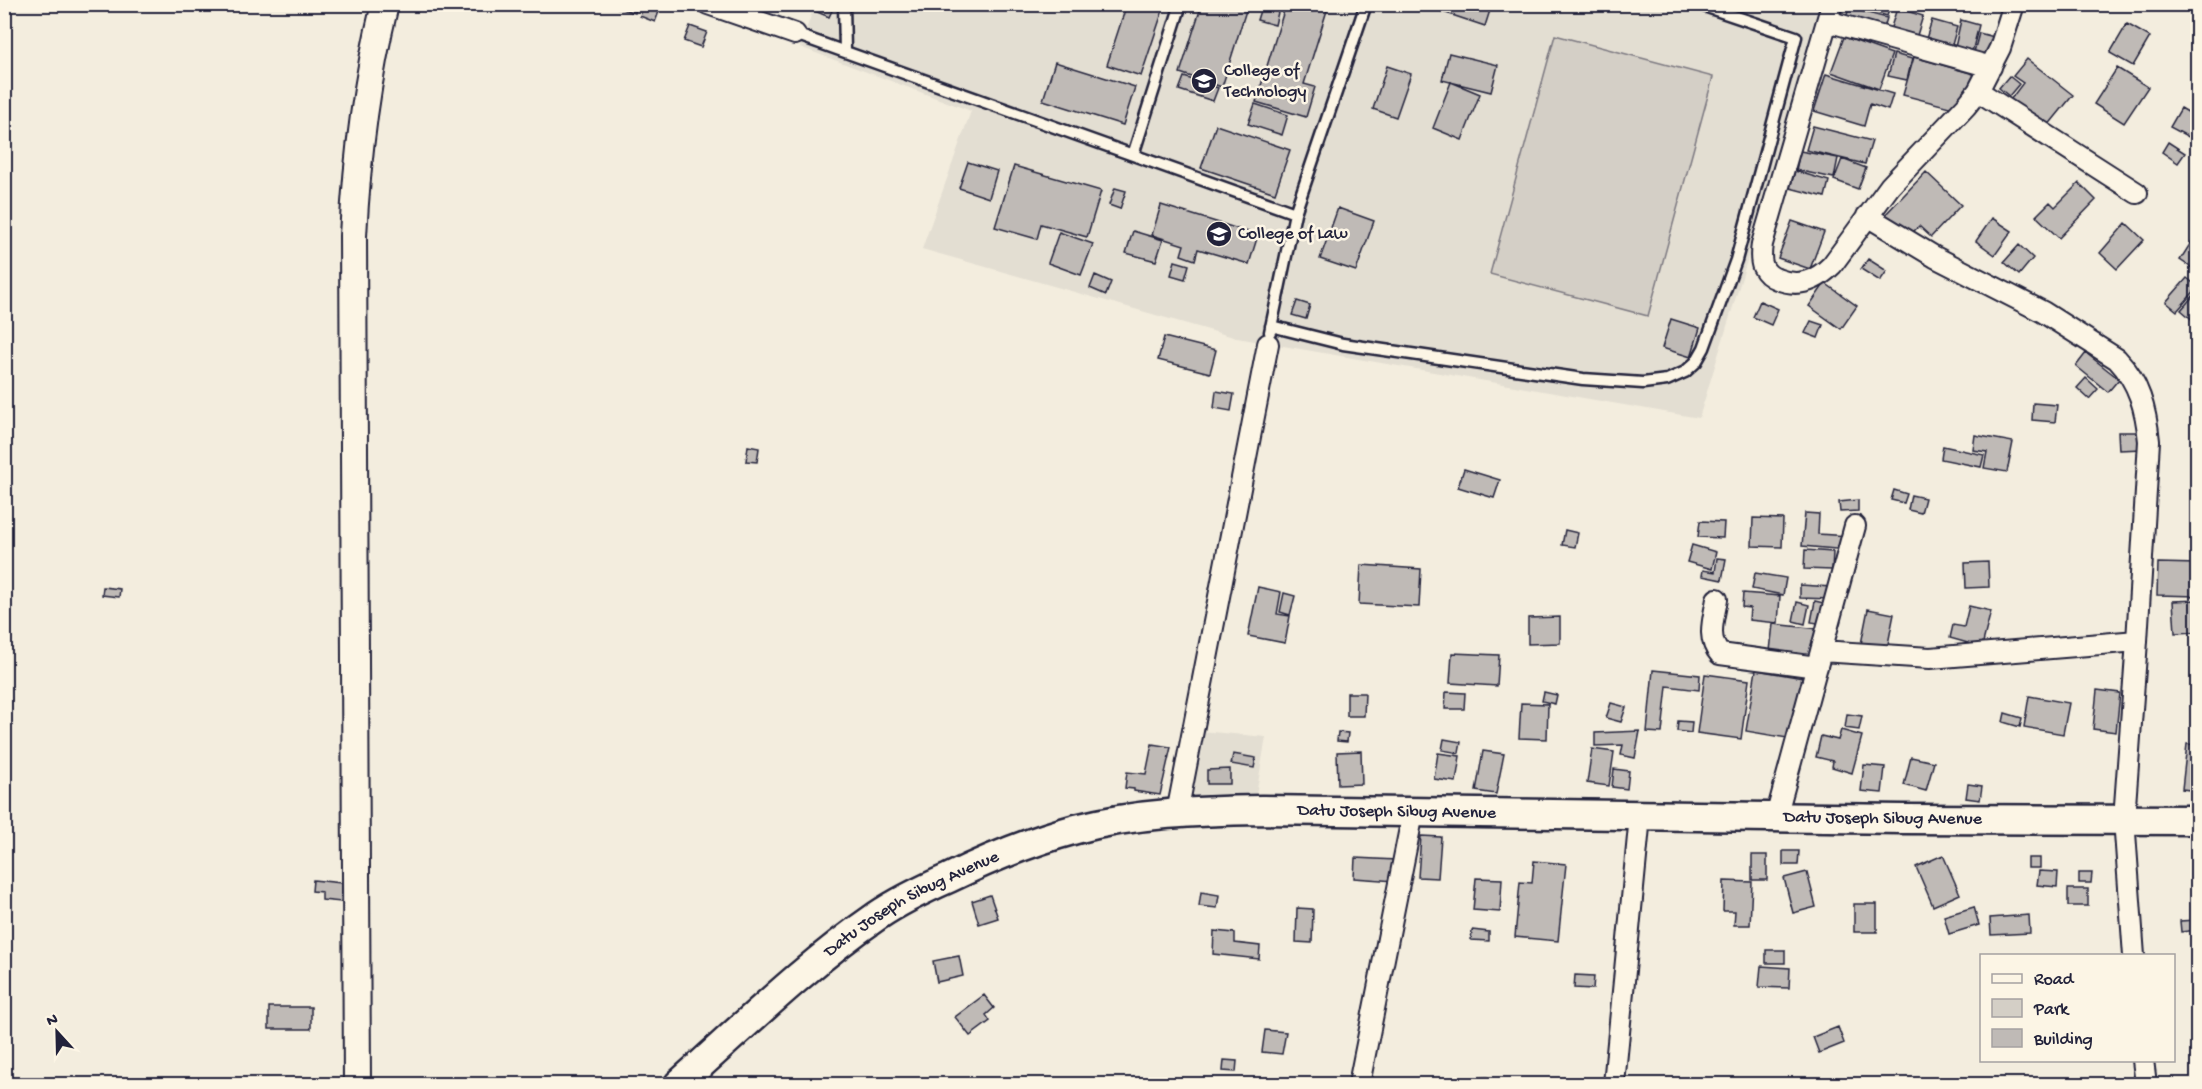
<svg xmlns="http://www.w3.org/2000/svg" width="2202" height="1089" viewBox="0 0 2202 1089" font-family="'Gochi Hand',sans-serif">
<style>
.built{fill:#e3ded2}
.green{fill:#d4cfc6;stroke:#7b7880;stroke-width:1.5}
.building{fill:#bfbab6;stroke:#22223b;stroke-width:1.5}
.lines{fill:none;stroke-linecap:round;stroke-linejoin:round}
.service-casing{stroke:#22223b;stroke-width:15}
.minor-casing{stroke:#22223b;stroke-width:24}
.tertiary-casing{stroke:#22223b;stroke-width:30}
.secondary-casing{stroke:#22223b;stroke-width:33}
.service{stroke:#fcf5e5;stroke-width:10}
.minor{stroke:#fcf5e5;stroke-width:20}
.tertiary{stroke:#fcf5e5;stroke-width:26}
.secondary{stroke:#fcf5e5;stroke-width:28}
.labels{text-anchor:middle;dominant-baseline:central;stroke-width:5;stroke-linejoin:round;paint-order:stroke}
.poi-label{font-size:18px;fill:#22223b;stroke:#fcf5e5;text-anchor:start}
.street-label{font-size:18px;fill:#22223b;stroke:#fcf5e5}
</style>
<rect width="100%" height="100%" fill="#f3edde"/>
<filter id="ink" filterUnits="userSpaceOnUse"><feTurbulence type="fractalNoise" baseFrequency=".0167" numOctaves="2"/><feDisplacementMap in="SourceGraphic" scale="12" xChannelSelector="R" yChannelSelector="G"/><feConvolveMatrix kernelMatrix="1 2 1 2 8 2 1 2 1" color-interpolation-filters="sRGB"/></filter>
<g filter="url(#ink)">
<!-- built -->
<path class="built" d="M815,4l1010,1 -126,413 -462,-80 -315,-89 49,-138 -171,-64z
M1201,731l65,6 -10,58 -66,2z"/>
<!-- green -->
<path class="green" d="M1555,35l158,42 -65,239 -158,-42z"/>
<!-- building -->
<path class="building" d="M607,4h30l-2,9z
M644,4l16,5 -5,13 -15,-6z
M818,4h17l-6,13 -14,-6z
M1127,4h38l-24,72 -34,-11z
M1202,4h46l-26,83 -42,-14z
M1262,4l17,4 -4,17 -18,-5z
M1286,4h43l-25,80 11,3 -9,30 -50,-15z
M1419,4h73l-7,22z
M1850,4h41l-4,12z
M1849,8l38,10 -5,17 -38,-11z
M1897,8l26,8 -9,29 -26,-8z
M1932,20l25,7 -7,25 -26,-7z
M1961,20l18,5 -8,31 -17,-4z
M2127,24l23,13 -17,29 -23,-13z
M690,26l17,6 -6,15 -17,-6z
M1979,33l19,5 -6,23 -19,-5z
M1844,37l48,17 -13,35 -48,-17z
M1449,53l49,12 -7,27 -49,-12z
M1894,54l18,5 -5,21 -19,-4z
M1914,57l63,18 -20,34 -54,-14z
M2027,59l46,36 -30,37 -36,-28 16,-21 -10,-7z
M1055,62l80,25 -12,38 -80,-25z
M1387,66l24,8 -15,43 -23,-8z
M2117,68l31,19 -24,36 -30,-19z
M1826,74l67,20 -5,16 -18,-6 -6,22 -50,-15z
M2009,76l10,8 -10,12 -10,-8z
M1184,77l34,11 -5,13 -34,-11z
M1451,82l29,12 -18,46 -29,-12z
M1255,104l33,11 -6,20 -34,-11z
M2181,108l17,10v24l-28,-15z
M1216,125l74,25 -15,43 -74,-25z
M1813,126l59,15 -7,23 -59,-14z
M2168,142l17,11 -7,10 -16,-11z
M1800,151l38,7 -4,20 -38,-8z
M1842,159l24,9 -8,21 -24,-9z
M968,162l29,9 -8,27 -30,-10z
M1014,166l87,25 -14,46 -46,-13 -4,15 -42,-12z
M1795,171l34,10 -4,16 -35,-9z
M1926,172l35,33 -30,32 -12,-11 -12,12 -23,-22z
M2079,183l17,17 -37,38 -23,-22 14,-14 5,5z
M1115,188l11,3 -6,18 -11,-4z
M1161,205l97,30 -9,29 -51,-15 -3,11 -14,-5 3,-10 -32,-10z
M1338,208l36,13 -18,50 -36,-12z
M1992,218l20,13 -17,24 -19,-14z
M1792,221l32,11 -14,37 -32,-11z
M2126,223l18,17 -27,29 -17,-16z
M1133,231l30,9 -7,21 -30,-8z
M1059,232l34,12 -12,31 -33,-12z
M2192,241l6,4v27l-18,-12z
M2019,245l14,13 -14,17 -15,-13z
M1868,259l19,12 -7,10 -19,-12z
M1175,261l14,4 -4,14 -14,-4z
M1095,275l16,7 -5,13 -16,-7z
M2187,278l11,9 -21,24 -11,-9z
M1825,283l32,23 -16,23 -32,-23z
M2194,295l4,3v21l-3,3 -14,-12z
M1297,301l13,4 -4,14 -14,-4z
M1760,301l18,8 -7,16 -18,-8z
M1671,319l29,9 -9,29 -29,-9z
M1811,321l12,4 -5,13 -13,-5z
M1164,337l52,13 -6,23 -52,-13z
M2086,353l33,26 -11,13 -32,-26z
M2086,378l12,11 -9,10 -12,-11z
M1216,391l18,3 -3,17 -17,-3z
M2033,403l24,2 -2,17 -23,-2z
M2118,432h25v17l-24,1z
M1975,435l38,7 -6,30 -23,-4 3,-16 -14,-2z
M748,446l11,2 -2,14 -11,-1z
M1943,446l41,9 -3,12 -40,-8z
M1464,469l36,11 -6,18 -36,-11z
M1894,490l13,4 -3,9 -13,-3z
M1911,495l14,3 -4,15 -13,-3z
M1858,500v11l-18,1 -1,-10z
M1805,513l14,1 -1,20 30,2 -1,14 -45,-4z
M1753,518l30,1 -1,28 -30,-1z
M1700,521l24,1 -1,16 -25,-1z
M1565,530l13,3 -3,14 -13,-2z
M1692,545l24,7 -4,17 -25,-7z
M1805,550l28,2 -1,18 -28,-1z
M1717,558l9,1 -4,21 -20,-4 1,-6 12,2z
M1988,562l1,25 -23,1 -1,-25z
M2158,563l40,1v32l-41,-1z
M1361,565l60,4 -2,38 -60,-3z
M1755,573l31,5 -3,17 -31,-6z
M1800,585l32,2v12l-32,-1z
M103,587l17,2 -1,8 -17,-2z
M1258,587l23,5 -4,22 13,2 -5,27 -37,-7z
M1284,593l11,3 -5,19 -10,-3z
M1743,593l37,3 -2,27 -29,-3 1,-12 -8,-1z
M2198,600v32l-23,1 -2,-32z
M1815,601l13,3 -4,20 -13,-2z
M1797,602l12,3 -4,19 -12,-3z
M1969,606l22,5 -11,43 -14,-4 2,-7 -18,-5 3,-13 11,2z
M1868,609l26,5 -7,35 -26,-5z
M1560,617v26l-32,1v-26z
M1773,624l46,5 -4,36 -46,-5z
M1452,653l47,2 -2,31 -47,-3z
M1653,670l47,5 -1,15 -32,-4 -5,47 -15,-1z
M1756,670l47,8 -10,61 -47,-8z
M1705,674l44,6 -8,59 -44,-6z
M2097,690l23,3 -4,39 -23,-3z
M1446,692l19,1 -1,16h-19z
M1544,692l13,3 -2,9 -13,-3z
M1347,693h18l-1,23h-17z
M2029,696l40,7 -6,31 -39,-7z
M1521,703l27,1 -1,35 -28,-1z
M1611,703l15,4 -5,15 -15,-4z
M2005,713l17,5 -2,9 -17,-5z
M1847,714l15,2 -3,14 -14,-2z
M1678,721l14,1 -1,11 -14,-2z
M1841,730l21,6 -10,37 -20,-6 1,-6 -17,-4 5,-21 17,4z
M1640,731l-5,27 -14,-3 2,-10 -28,1v-13z
M1338,732l10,1 -1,9 -10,-1z
M1444,739l17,3 -2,11 -17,-3z
M1152,744l19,3 -11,48 -26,-4v-2l-9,-1 2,-16 19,2z
M2187,744l11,1v46l-16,-2z
M1592,749l22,3 -5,34 -22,-3z
M1361,751l1,33 -24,1 -1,-33z
M1483,751l21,3 -8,40 -20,-3z
M1438,753l22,3 -4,26 -22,-3z
M1233,754l23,4 -2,10 -23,-4z
M1911,757l23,5 -8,29 -22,-6z
M1864,765l21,2 -3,26 -21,-2z
M1230,769v15h-23v-14z
M1614,769l15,2 -2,18 -15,-2z
M1968,784l14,2 -2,14 -14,-2z
M1421,836l20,1 -3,41 -20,-1z
M1783,851h16l-1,14h-15z
M1752,855h15v25h-15z
M1943,855l17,39 -27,12 -17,-39z
M1355,858l41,2 -1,21 -41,-3z
M2028,858h12v10h-12z
M1534,861l32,3 -8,77 -43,-4 5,-55 12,1z
M2039,871l19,1 -1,15 -20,-2z
M1807,872l9,35 -23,6 -9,-35z
M2079,873h13l-1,10h-12z
M1476,878l26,1 -2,33 -27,-2z
M313,880l29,3 -1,19 -19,-2v-8l-10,-1z
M1724,881l28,1 -2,43h-16l1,-14h-12z
M2068,889h20v17h-20z
M1201,892l18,3 -2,13 -18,-2z
M990,895l8,23 -19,6 -7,-23z
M1854,904h23v28h-23z
M1974,907l5,18 -30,9 -5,-18z
M1297,908l16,1 -1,34 -16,-1z
M2029,915l1,18 -39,2 -1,-17z
M2196,920l1,10 -16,2 -1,-11z
M1472,930l17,2v9l-18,-1z
M1214,931l21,2v10l25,3 -1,13 -46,-5z
M1766,950h19v13h-19z
M959,956l4,20 -26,6 -4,-21z
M1761,966l29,2 -1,20 -30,-1z
M1575,975l19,1 -1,13 -19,-1z
M984,995l10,13 -8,7 4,6 -20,15 -15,-19z
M269,1007h42v22h-42z
M1838,1027l6,16 -25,10 -6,-16z
M1265,1030l21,2 -4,22 -20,-2z
M1224,1060l13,1 -1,11 -13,-1z
M1487,1077v7h-47v-4z"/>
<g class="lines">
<!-- service casing -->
<g class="service-casing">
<path id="service" d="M844,4l1,47
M795,34l500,179
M1133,155l48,-151
M1271,326l72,18 240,35 60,4 24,-3 18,-8 11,-10 8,-14 32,-88 60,-223 -98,-33
M1270,332l25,-119 71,-209"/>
</g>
<!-- minor casing -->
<g class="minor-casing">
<path id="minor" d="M708,4l87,30
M1832,4l-70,240c-1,7 -2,16 1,23 3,6 8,10 14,12 22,9 39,2 55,-14l58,-79 76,-80 12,-15 22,-43 14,-44
M1827,21l164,46
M1978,91l159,102
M1867,216l68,41 108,55 74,47c22,23 29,51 32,82l-12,200 -13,178 10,137
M1717,599c-3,19 -11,39 3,55l97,13
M1821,651l109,7 207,-17
M1177,813l91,-469
M1776,817l79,-291
M2143,1060l3,24
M1359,1084l54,-271
M1614,1084l26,-268"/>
</g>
<!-- tertiary casing -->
<g class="tertiary-casing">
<path id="tertiary" d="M357,1084l-4,-848c4,-80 13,-154 32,-232"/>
</g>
<!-- secondary casing -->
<g class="secondary-casing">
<g id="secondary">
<path id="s1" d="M679,1084c64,-57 127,-119 198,-168 22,-15 47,-27 72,-38 41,-20 83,-37 127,-49 60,-16 124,-18 186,-19l641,9 295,1"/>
</g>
</g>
<!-- service -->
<use href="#service" class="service"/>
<!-- minor -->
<use href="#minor" class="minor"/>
<!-- tertiary -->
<use href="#tertiary" class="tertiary"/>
<!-- secondary -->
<use href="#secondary" class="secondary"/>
</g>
</g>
<!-- icons -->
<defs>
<g id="university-disc" transform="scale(1.35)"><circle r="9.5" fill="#22223b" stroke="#fcf5e5"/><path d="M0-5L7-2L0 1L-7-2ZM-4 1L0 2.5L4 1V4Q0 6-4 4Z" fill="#fff"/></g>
</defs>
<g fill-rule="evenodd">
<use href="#university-disc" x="1204" y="81"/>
<use href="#university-disc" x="1219" y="234"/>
</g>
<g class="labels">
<!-- poi labels -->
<g class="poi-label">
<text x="1224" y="71">College of<tspan x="1224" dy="21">Technology</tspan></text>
<text x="1238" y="234">College of Law</text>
</g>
<!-- street labels -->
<g class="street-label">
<text stroke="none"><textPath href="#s1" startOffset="800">Datu Joseph Sibug Avenue</textPath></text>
<text stroke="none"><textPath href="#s1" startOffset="1286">Datu Joseph Sibug Avenue</textPath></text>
<text stroke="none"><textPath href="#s1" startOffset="296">Datu Joseph Sibug Avenue</textPath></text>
</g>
</g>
<!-- margin -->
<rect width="2202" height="1089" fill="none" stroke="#fcf5e5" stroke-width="24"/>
<rect x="12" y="12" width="2178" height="1065" fill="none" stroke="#22223b" stroke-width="2" filter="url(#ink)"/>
<!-- legend -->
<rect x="1980" y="954" width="195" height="108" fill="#fcf5e5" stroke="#a5a1a1" stroke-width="1.5"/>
<rect x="1992" y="974" width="30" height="9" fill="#fcf5e5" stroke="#a5a1a1" stroke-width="1.5"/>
<text x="2034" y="984" font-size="18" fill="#22223b">Road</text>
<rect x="1992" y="999" width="30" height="18" fill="#d4cfc6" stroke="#a5a1a1" stroke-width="1.5"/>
<text x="2034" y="1014" font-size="18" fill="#22223b">Park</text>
<rect x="1992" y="1029" width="30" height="18" fill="#bfbab6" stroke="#a5a1a1" stroke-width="1.5"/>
<text x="2034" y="1044" font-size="18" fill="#22223b">Building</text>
<!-- north arrow -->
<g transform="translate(57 1032) rotate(338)" stroke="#fcf5e5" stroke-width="4.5" paint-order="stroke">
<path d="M0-4.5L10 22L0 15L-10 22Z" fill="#22223b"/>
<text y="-9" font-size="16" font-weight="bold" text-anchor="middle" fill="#22223b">N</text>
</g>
</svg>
